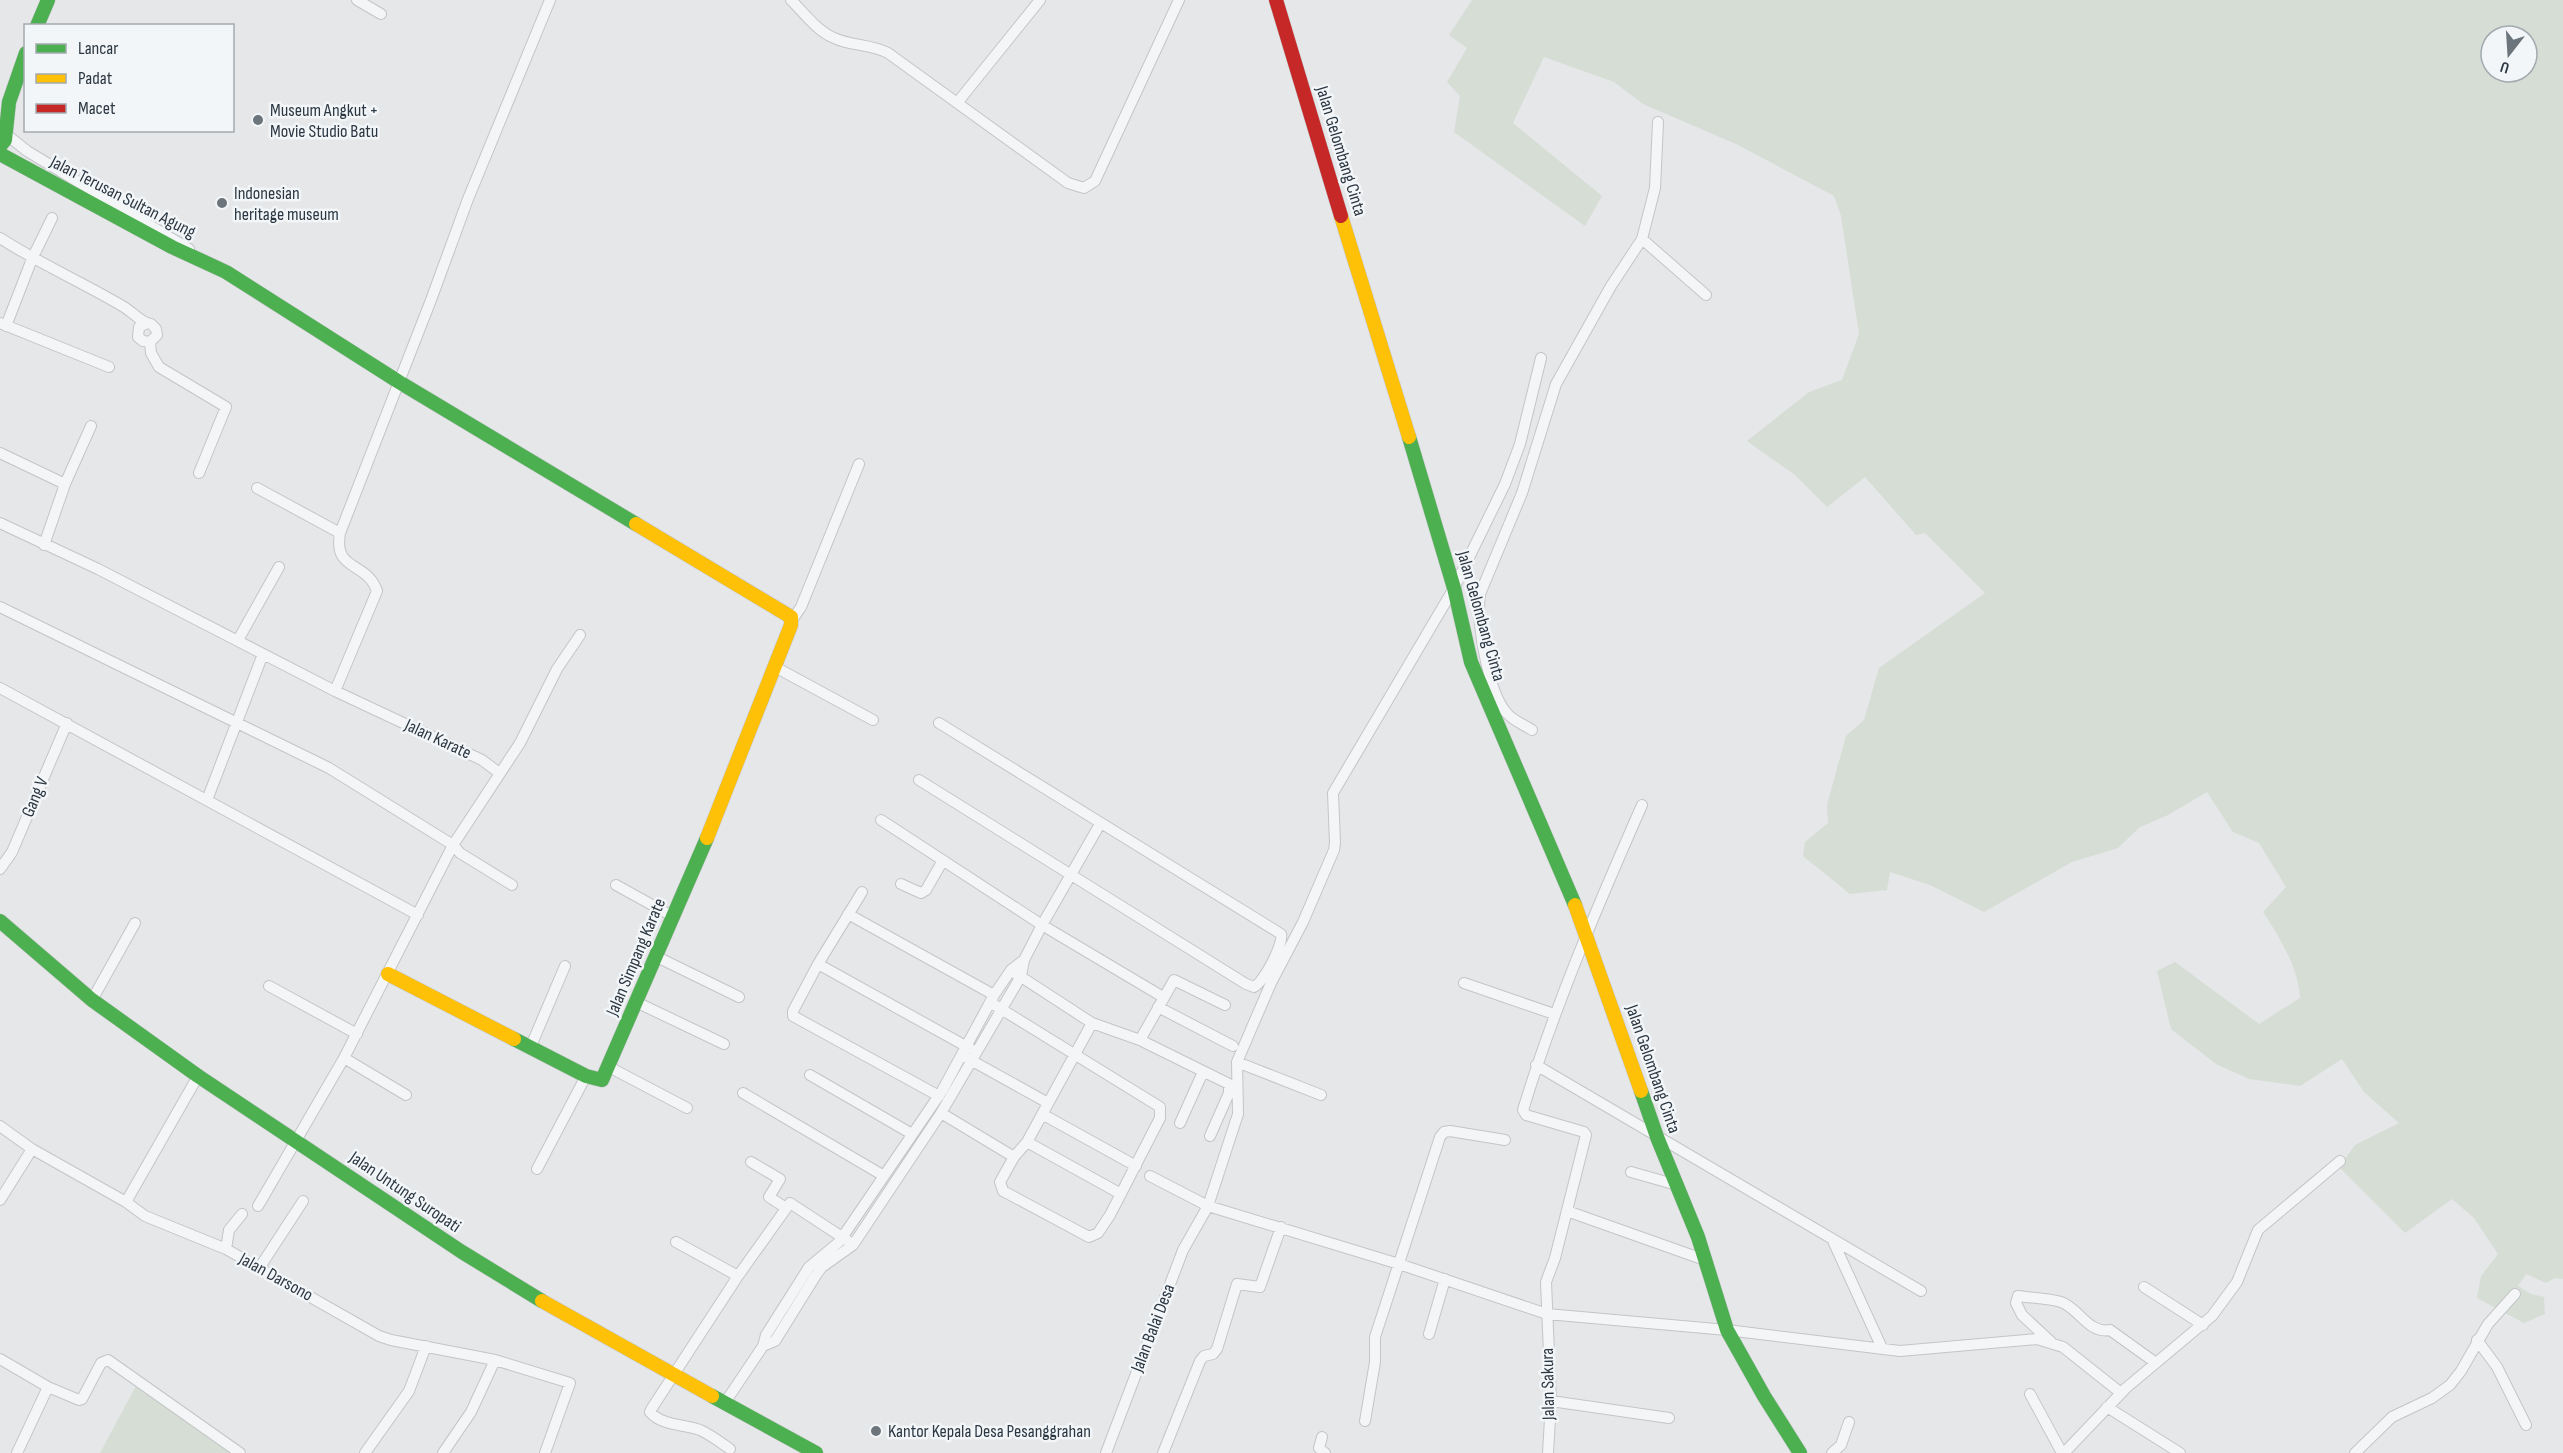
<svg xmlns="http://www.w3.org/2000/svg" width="2563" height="1453" viewBox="0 0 2563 1453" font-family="'Sofia Sans Condensed',sans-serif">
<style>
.green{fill:#d6ddd5;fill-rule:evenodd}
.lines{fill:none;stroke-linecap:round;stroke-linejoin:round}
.street-casing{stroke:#c3c5c7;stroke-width:12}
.fast-casing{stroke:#c3c5c7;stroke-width:15}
.slow-casing{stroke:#c3c5c7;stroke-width:15}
.jam-casing{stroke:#c3c5c7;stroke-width:15}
.street{stroke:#f4f5f6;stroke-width:10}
.fast{stroke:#4caf50;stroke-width:14}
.slow{stroke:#ffc107;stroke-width:14}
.jam{stroke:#c62828;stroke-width:14}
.poi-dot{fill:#6c757c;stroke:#f3f6f8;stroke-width:2}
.labels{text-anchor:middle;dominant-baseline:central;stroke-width:5;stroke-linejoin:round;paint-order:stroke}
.poi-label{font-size:18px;fill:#2b3742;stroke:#f3f6f8;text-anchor:start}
.street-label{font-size:18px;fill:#2b3742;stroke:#f3f6f8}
</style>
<rect width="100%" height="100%" fill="#e5e7e9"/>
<!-- green -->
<path class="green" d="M1472,0h1091v1279l-8,-1 -9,5 -20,-9 -8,12 13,8 13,3 1,17 -21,9 -47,-25 4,-22 17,-22 -24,-36 -22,-19 -47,34 -66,-66 16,-22 44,-22 -35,-31 -22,-33 -42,27 -51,-7 -33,-15 -45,-35 -14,-58 18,-9 84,62 41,-26c-1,-29 -21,-62 -37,-86l23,-25 -27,-44 -26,-11 -26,-40 -41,24 -26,11 -22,21 -46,14 -88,50 -54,-27 -40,-13 -3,18 -37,4 -47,-38 2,-14 23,-19 -1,-18 19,-69 18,-16 15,-52 106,-75 -60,-60 -9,2 -51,-58 -38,30 -32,-32 -48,-34 62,-49 33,-12 17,-46 -18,-118 -7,-20 -98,-52 -93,-40 -29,-22 -70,-25 -31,66 89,73 -17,30 -131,-94 6,-36 -13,-14 20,-34 -18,-13zM2491,36h36v36h-36z
M137,1384l99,69h-136z"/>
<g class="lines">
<!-- street casing -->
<g class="street-casing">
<path id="street" d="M357,0l24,14
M791,0c13,13 26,31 43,38 17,8 37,6 54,15l180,130 16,5 11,-7 84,-181
M957,103l83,-103
M7,135l20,16 162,98
M0,238c40,26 84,45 124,69 10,6 17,16 27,17l5,5 1,6 -7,7 -7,-1 -5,-4 1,-10 6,-3
M1642,239l64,56
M0,323l109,44
M6,326l26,-67 20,-41
M150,342l1,11 8,14 67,40 -27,66
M0,453l65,31
M257,488l83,45
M0,523l98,46 237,122 147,69 16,12
M44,545l21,-61 26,-58
M0,607l329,161 124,77 7,8 52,32
M792,620l9,-13 58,-143
M238,640l41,-73
M775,667l98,53
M0,688l418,227
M335,691l42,-100c-10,-30 -44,-19 -37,-58l91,-233 37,-101 82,-199
M1532,730c-9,-6 -21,-10 -27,-19 -17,-22 -29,-89 -25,-117l42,-101 34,-109 55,-98 31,-47 13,-51 3,-66
M919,780l327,204 8,3c9,-4 30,-43 27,-53l-342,-211
M207,800l56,-146
M881,820l161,105 121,72
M0,869l12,-17 55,-129
M901,884l20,9 5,-3 16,-28
M616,885l56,31
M862,892l-44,72 -25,47v5l146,80
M848,914l146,81
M655,956l84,41
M818,964l153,85
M1015,973l77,50 48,17 89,44v9l-19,43
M1464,983l90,31
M269,986l88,48
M92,1000l43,-77
M636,1002l88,42
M990,1002l11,7 159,98v11l-50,97 -12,18 -9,4 -86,-46 -3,-9 14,-25 13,-15 65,-119
M1158,1007l75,39
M1140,1040l34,-60 51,25
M531,1046l34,-80
M344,1058l62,37
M967,1058l81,45
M1237,1062l84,33
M1536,1065l385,226
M609,1067l78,41
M810,1075l102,59
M743,1093l141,83
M941,1113l73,44
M1042,1114l94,52
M1180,1123l23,-51
M0,1126l32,23 94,53 19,14 81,33 153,87 12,4 104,20 75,23 -25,70
M1027,1142l94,52
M751,1162l29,17 -11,18 17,11
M537,1169l49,-93
M1631,1172l46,13
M1150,1176l58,30 30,-92 -1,-52 34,-79 32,-61 31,-72 1,-7 -2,-50 121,-205 51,-104 15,-40 21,-86
M0,1200l32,-51
M126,1202l72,-126
M258,1206l86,-148 109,-213 67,-102 37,-74 23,-34
M1567,1211l138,49
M1833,1241l49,107
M676,1242l62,34
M226,1249l3,-19 13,-16
M260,1267l43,-66
M2144,1287l59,38
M1429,1334l16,-55
M2477,1340l20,27 29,58
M2051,1342l-29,-27 -6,-12 2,-7c13,2 30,2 43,6 18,6 27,32 49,28l46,33
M763,1346l12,-5 41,-66 6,-8 31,-22 88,-132 80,-137 3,-16 18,-35 58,-101
M0,1359l48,28 31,13 3,-1 19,-36 7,-3 132,93
M2030,1394l32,59
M1551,1401l118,17
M724,1404l39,-58 3,-11 43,-68 30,-25 103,-151 52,-96 17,-25 13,-10
M2107,1407l73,46
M1365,1421l10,-59v-25l65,-200 4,-5 6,-1 55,9
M1322,1437l-3,11 6,5
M730,1449c-10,-7 -19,-14 -30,-19 -16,-6 -38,-4 -50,-18l2,-4 86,-132 52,-73 58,38
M17,1453l31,-66
M365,1453l44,-62 17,-45
M443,1453l28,-41 24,-52
M1106,1453l77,-203 25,-44 191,58 148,50 180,16 173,21 137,-12 26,8 58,46
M1163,1453l37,-92 4,-5 9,-2 4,-5 20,-65 23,3 21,-60
M1548,1453l3,-52 -5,-119 9,-24 31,-123 -2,-3 -58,-17 -3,-5c32,-105 75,-205 119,-305
M1832,1453l9,-8 8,-23
M2064,1453l62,-65 86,-72 25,-34 21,-52 82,-69
M2355,1453l37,-36 40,-19 18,-13 11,-14 27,-47 27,-30"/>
</g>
<!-- fast casing -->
<g class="fast-casing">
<path id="fast" d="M37,26l11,-26
M0,146l5,-6 4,-38 17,-49
M0,154l172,93 54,25 173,110 237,142
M1409,437l45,151 17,74 104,243
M0,921l92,79 106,76 264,176 80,49
M514,1039l72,37 16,4 105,-242
M1641,1091l16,46 41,100 29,93 37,66 36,57
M712,1396l104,57"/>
</g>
<!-- slow casing -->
<g class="slow-casing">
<path id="slow" d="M1341,216l68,221
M636,524l155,93v8l-84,213
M1575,905l66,186
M388,974l126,65
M542,1301l170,95"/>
</g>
<!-- jam casing -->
<g class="jam-casing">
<path id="jam" d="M1276,0l65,216"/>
</g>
<!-- street -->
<use href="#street" class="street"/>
<!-- fast -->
<use href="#fast" class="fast"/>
<!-- slow -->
<use href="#slow" class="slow"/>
<!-- jam -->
<use href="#jam" class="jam"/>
</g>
<!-- markers -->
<g class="poi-dot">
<circle cx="258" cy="120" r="6"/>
<circle cx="222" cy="203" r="6"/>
<circle cx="876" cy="1431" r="6"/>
</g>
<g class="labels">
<!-- poi labels -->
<g class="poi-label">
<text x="270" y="110">Museum Angkut +<tspan x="270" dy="21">Movie Studio Batu</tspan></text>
<text x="234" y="193">Indonesian<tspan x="234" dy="21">heritage museum</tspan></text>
<text x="888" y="1431">Kantor Kepala Desa Pesanggrahan</text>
</g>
<!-- street labels -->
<g class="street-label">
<text transform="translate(1341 151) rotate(73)">Jalan Gelombang Cinta</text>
<text transform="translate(123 197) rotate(27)">Jalan Terusan Sultan Agung</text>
<text transform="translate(1481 616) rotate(74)">Jalan Gelombang Cinta</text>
<text transform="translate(438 739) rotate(25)">Jalan Karate</text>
<text transform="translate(35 797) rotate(-67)">Gang V</text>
<text transform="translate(636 957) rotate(-67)">Jalan Simpang Karate</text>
<text transform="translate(1653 1069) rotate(71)">Jalan Gelombang Cinta</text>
<text transform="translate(405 1192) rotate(34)">Jalan Untung Suropati</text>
<text transform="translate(276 1277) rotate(29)">Jalan Darsono</text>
<text transform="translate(1153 1328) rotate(-69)">Jalan Balai Desa</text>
<text transform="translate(1548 1384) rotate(-91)">Jalan Sakura</text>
</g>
</g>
<!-- legend -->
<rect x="24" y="24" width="210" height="108" fill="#f3f6f8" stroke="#a3aaaf" stroke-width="1.5"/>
<rect x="36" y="44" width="30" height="9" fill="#4caf50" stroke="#a3aaaf" stroke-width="1.5"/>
<text x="78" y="54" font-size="18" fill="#2b3742">Lancar</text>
<rect x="36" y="74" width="30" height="9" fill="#ffc107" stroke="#a3aaaf" stroke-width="1.5"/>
<text x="78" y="84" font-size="18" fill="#2b3742">Padat</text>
<rect x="36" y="104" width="30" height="9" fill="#c62828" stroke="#a3aaaf" stroke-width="1.5"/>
<text x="78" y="114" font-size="18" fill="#2b3742">Macet</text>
<!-- north arrow -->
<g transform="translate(2509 54) rotate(197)"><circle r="28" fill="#f3f6f8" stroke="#a3aaaf" stroke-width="1.5"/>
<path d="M0-4.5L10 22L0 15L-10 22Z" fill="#6c757c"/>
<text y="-9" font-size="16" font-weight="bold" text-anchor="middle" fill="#2b3742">U</text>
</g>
</svg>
